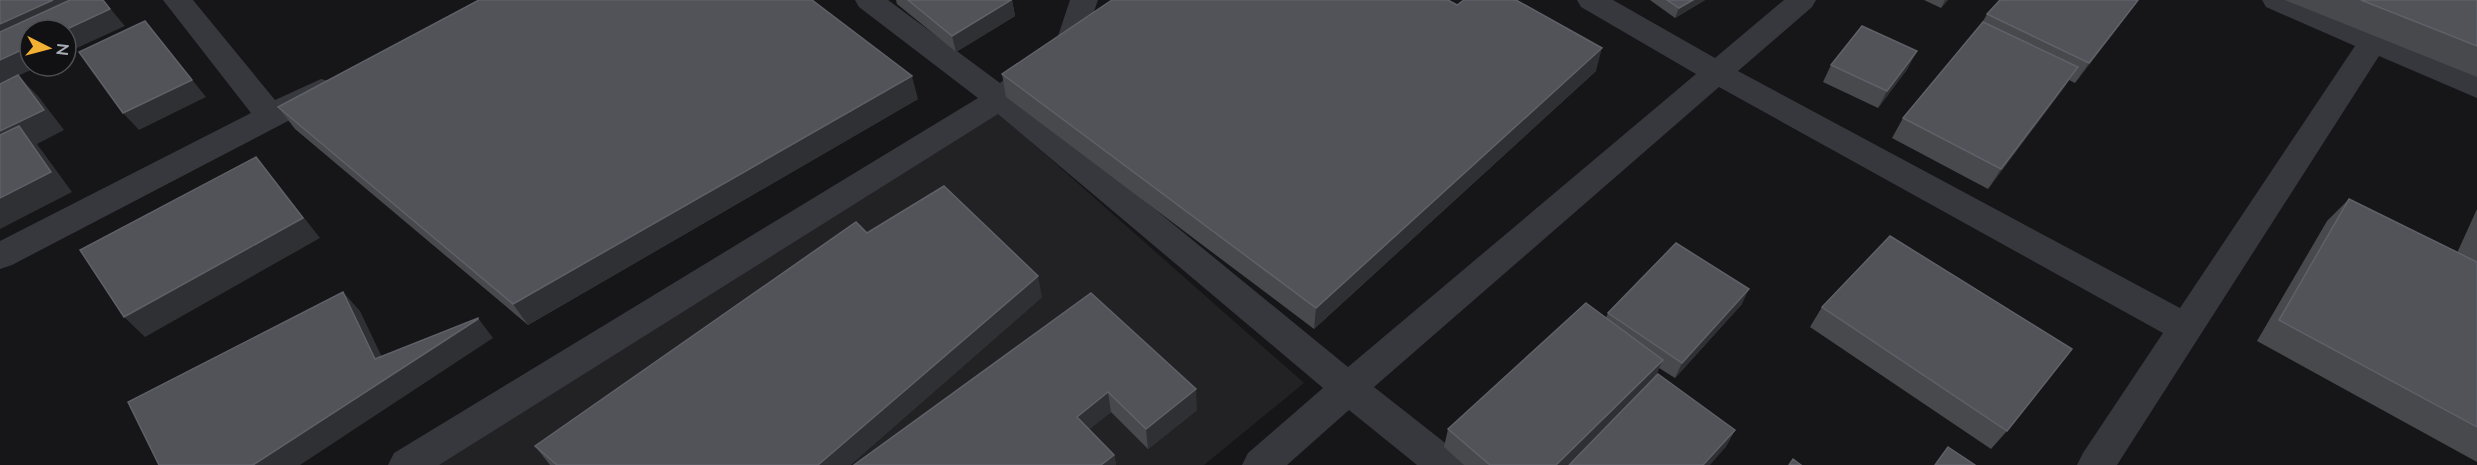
<svg xmlns="http://www.w3.org/2000/svg" width="2477" height="465" viewBox="0 0 2477 465" font-family="Lato,sans-serif">
<style>
.built{fill:#222225}
.lines{fill:none;stroke-linecap:round;stroke-linejoin:round}
.minor{fill:#37383d;fill-rule:evenodd}
.wall{fill:#47494d}
.shaded-wall{fill:#2f3033}
.building{fill:#525359;stroke:#5f6168;stroke-width:1.5}
</style>
<rect width="100%" height="100%" fill="#161618"/>
<!-- built -->
<path class="built" d="M987,103l317,280 -100,82h-814z"/>
<g class="lines">
<!-- minor -->
<path class="minor" d="M163,0h30l82,100 46,-21 11,3 4,8 -4,8 -320,167 -12,4v-28l251,-128z
M855,0h33l112,83 58,-47 12,-36h28l-17,48 -61,51 328,268 348,-293 -115,-67 -4,-7h36l102,58 69,-58h32l-4,7 -74,64 442,237 175,-262 -89,-39 -4,-7h40l175,75v23l-98,-42 -262,409h-40l6,-12 80,-120 -444,-246 -345,300 84,66 6,12h-47l-68,-55 -62,55h-45l6,-12 75,-65 -325,-274 -559,351h-51l6,-12 584,-355 -119,-91z"/>
</g>
<!-- wall -->
<path class="wall" d="M896,0h116l3,16 -59,36 -59,-48z
M1650,0h55l-30,18z
M1924,0h24l-7,8z
M2139,0l-64,83 -6,-3 -81,109 -96,-51 11,-20 76,-90 8,-14z
M2285,0h192v77z
M1457,5l139,66 -282,258 -308,-232 -4,-23z
M1831,65l77,3 -30,40 -55,-26z
M918,99l-390,226 -233,-196 -17,-22z
M2349,199l108,54 20,-44v253l-220,-121 70,-120z
M867,233l175,64 -192,168h-300l-15,-19z
M1091,293l106,117 -49,39 -37,-37 -22,17 25,26 2,10h-262z
M1742,304l-67,74 -16,-10 -4,10 80,52 -10,18 -80,-61 -78,78h-103l-20,-18 4,-18 158,-111 2,-5z
M1822,307l185,124 -16,18 -181,-122z"/>
<!-- shaded-wall -->
<path class="shaded-wall" d="M53,0h46l-99,48v-24z
M103,0l22,26 -59,27v-23h-1z
M1012,0l3,16 -59,36 -4,-16z
M1693,0h12l-30,18 4,-10z
M1945,0h3l-7,8z
M2138,0h1l-64,83 14,-20z
M145,21l61,76 -67,33 -16,-17z
M30,46v20h9l-21,10 20,20 26,34 -27,14 35,48 -72,37v-169z
M1602,48l-6,23 -282,258 2,-21z
M1917,51l-9,17 -30,40 9,-17z
M2078,67l-14,21 -76,101 13,-20z
M912,76l6,23 -390,226 -15,-21z
M256,157l17,21 47,60 -175,99 -21,-20z
M1038,276l4,21 -192,168h-32z
M1749,289l-7,15 -67,74 7,-15z
M343,292l17,19 31,65 87,-58 15,20 -193,127h-47l122,-106z
M1663,360l-9,18 -87,87h-11z
M1196,389l1,21 -49,39 -2,-20z
M1108,392l3,20 -31,25 -3,-20z
M1735,430l-10,18 -15,17h-7z
M1114,455l2,10h-15z"/>
<!-- building -->
<path class="building" d="M0,0h53l-53,24z
M70,0h33l7,9 -45,21h-35v16l-30,14v-28z
M479,0h333l100,76 -399,228 -235,-197z
M908,0h103l-59,36z
M1112,0h336l9,5 7,-5h52l86,48 -286,260 -314,-234z
M1667,0h26l-14,8z
M2000,0h138l-49,63 -102,-49z
M2361,0h116v46z
M145,21l47,59 -69,33 -44,-61z
M1983,22l95,45 -77,102 -98,-51z
M1862,26l55,25 -30,40 -56,-26z
M18,75l26,35 -44,21v-47z
M19,126l32,46 -51,26v-63z
M256,157l47,61 -179,99 -44,-67z
M944,186l94,90 -220,189h-261l-22,-19 321,-224 11,11z
M2349,199l128,63v165l-198,-107z
M1890,236l182,113 -65,82 -185,-124z
M1676,243l73,46 -67,74 -74,-50z
M343,292l32,67 103,-41v1l-225,146h-94l-31,-63z
M1091,293l105,96 -50,40 -38,-37 -31,25 37,38 -13,10h-247z
M1586,303l77,57 -107,105h-66l-42,-36z
M1658,374l77,56 -32,35h-134z
M1948,447l27,18h-40z
M1793,459l8,6h-12z"/>
<!-- north arrow -->
<g transform="translate(48 48) rotate(96)"><circle r="28" fill="#111113" stroke="#4d4f55" stroke-width="1.5"/>
<path d="M0-4.5L10 22L0 15L-10 22Z" fill="#f2b134"/>
<text y="-9" font-size="16" font-weight="bold" text-anchor="middle" fill="#a8adb8">N</text>
</g>
</svg>
